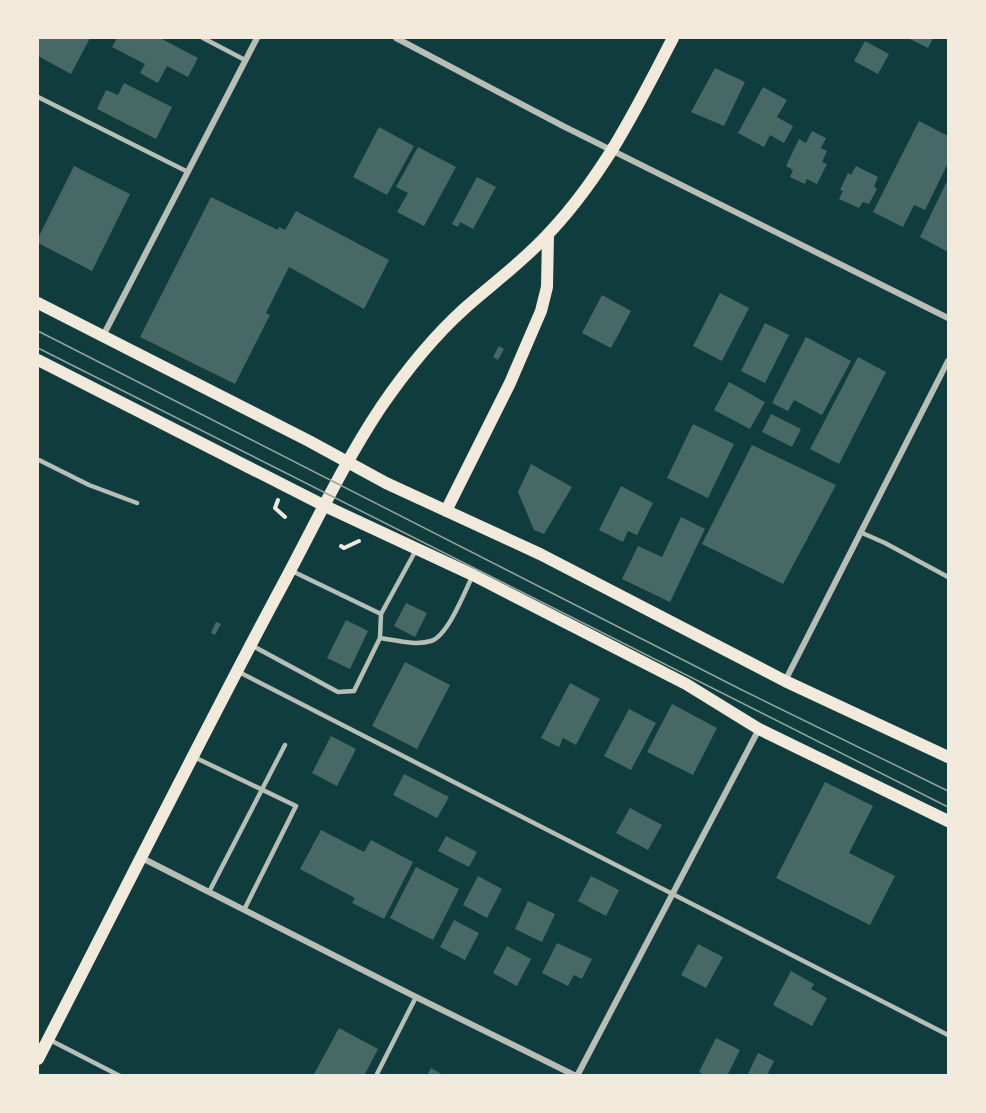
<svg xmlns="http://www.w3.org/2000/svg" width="986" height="1113" viewBox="0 0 986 1113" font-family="'Varela Round',sans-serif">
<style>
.building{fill:#486865}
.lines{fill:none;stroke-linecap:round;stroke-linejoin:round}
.path{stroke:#f1e9da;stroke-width:4}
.service{stroke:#b8beb3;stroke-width:4.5}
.minor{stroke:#b8beb3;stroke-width:6}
.secondary{stroke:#f1e9da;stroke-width:12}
.tram{stroke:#97a49c;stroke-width:1.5}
</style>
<rect width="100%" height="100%" fill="#0f3d3e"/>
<!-- building -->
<path class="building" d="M38,38h52l-19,36 -33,-18z
M117,38h43l38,20 -10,19 -21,-11 -9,17 -18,-10 5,-9 -33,-17z
M908,38h25l-5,10z
M865,41l24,13 -11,20 -24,-13z
M715,68l30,14 -21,44 -33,-14z
M124,83l48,24 -16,32 -59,-30 9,-19 12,5z
M763,87l24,13 -10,17 16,9 -9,17 -14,-8 -6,12 -26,-14z
M919,121l29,15v27l-23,47 -11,-5 -11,22 -30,-15z
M379,127l35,19 -27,49 -34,-18z
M812,131l14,7 -5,10 6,3 -5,11 5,2 -10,20 -10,-5 -2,5 -15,-7 3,-7 -7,-4 13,-27 7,4z
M418,147l38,20 -32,59 -27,-14 11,-19 -12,-6z
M74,166l56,28 -38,77 -54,-28v-5z
M856,166l22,11 -4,9 3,3 -8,15 -6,-2 -4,6 -20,-9 4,-8 -3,-1 8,-17 3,2z
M477,177l19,10 -23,42 -13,-7 -2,5 -6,-3z
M948,179v73l-28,-15z
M211,197l67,33 1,-3 6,3 11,-19 93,49 -25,49 -75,-42 -23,46 4,2 -35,69 -95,-47z
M720,293l29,15 -27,53 -29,-15z
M602,295l29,16 -20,37 -29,-15z
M765,323l24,12 -24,48 -24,-12z
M806,337l45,24 -29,54 -28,-15 -6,11 -16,-8z
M499,346l5,3 -6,11 -5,-3z
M858,357l28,15 -47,92 -29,-15z
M729,382l36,20 -15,27 -36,-19z
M771,414l30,15 -9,18 -30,-15z
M693,424l41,20 -26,54 -41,-20z
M752,445l84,40 -53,99 -81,-40z
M531,464l41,23 -28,47 -10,-4 -16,-38z
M621,486l32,17 -16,32 -9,-4 -5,11 -24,-12z
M681,517l24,12 -35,73 -48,-23 16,-33 24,11z
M406,603l21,10 -12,24 -21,-11z
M346,620l22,11 -18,38 -23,-11z
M216,622l5,2 -6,11 -4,-2z
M405,662l45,23 -33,64 -45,-23z
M570,683l30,16 -24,46 -13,-7 -4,9 -18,-9z
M672,704l45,24 -24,47 -46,-23z
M629,709l27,14 -25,47 -27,-14z
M331,736l25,13 -19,37 -25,-13z
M404,774l45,23 -12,21 -44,-23z
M825,782l48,24 -24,47 46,23 -25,49 -94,-47z
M630,808l32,17 -14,25 -32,-17z
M321,830l43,22 7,-12 42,22 -29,57 -32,-16 3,-5 -55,-29z
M446,836l31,16 -8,15 -31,-16z
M416,867l43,22 -26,51 -43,-22z
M478,876l24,13 -15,29 -24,-13z
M591,876l28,14 -13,26 -28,-15z
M528,901l27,13 -13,28 -27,-13z
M454,920l25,13 -14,27 -25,-13z
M557,943l35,16 -10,20 -8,-4 -6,11 -26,-13z
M698,944l25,13 -17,31 -25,-13z
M507,946l24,13 -14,27 -24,-13z
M791,971l23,13 -3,5 16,9 -15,28 -39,-21z
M339,1028l39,21 -14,27h-51z
M716,1038l24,12 -13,26h-21l-7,-4z
M758,1053l16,8 -6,12 6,3h-27z
M431,1068l14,8h-18z"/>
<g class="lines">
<!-- path -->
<path class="path" d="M278,500l-3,8 10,9
M341,546l3,2 15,-7"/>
<!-- service -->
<path class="service" d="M203,38l42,22
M38,97l150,75
M39,460l50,25 48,18
M860,532l25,11 63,34
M292,571l89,43 35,-64
M380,638c15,2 36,8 51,3 17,-5 34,-50 42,-66
M251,645l87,47 16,-1 26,-53 1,-24
M239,672l709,363
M194,757l102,49 -52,104
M209,892l76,-147
M50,1040l70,36
M376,1076l40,-79"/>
<!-- minor -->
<path class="minor" d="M396,38l167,88 385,192
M103,336l154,-298
M785,681l163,-320
M142,858l274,139 160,79
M577,1076l182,-347"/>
<!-- secondary -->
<path class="secondary" d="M38,303l271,138 77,42 154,71 245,127 163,76
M38,360l287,146 148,69 213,109 73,45 189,92
M446,511l64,-128 31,-72 6,-24 1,-52
M38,1059c79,-153 156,-308 237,-460 35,-64 66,-132 106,-192 24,-35 51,-69 83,-98 28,-25 60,-48 86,-77 54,-58 87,-124 123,-194"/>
<!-- tram -->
<path class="tram" d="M38,331l704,359 206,101
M38,348l910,459"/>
</g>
<!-- border -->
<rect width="986" height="1113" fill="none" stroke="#f1e9da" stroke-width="78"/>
</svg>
